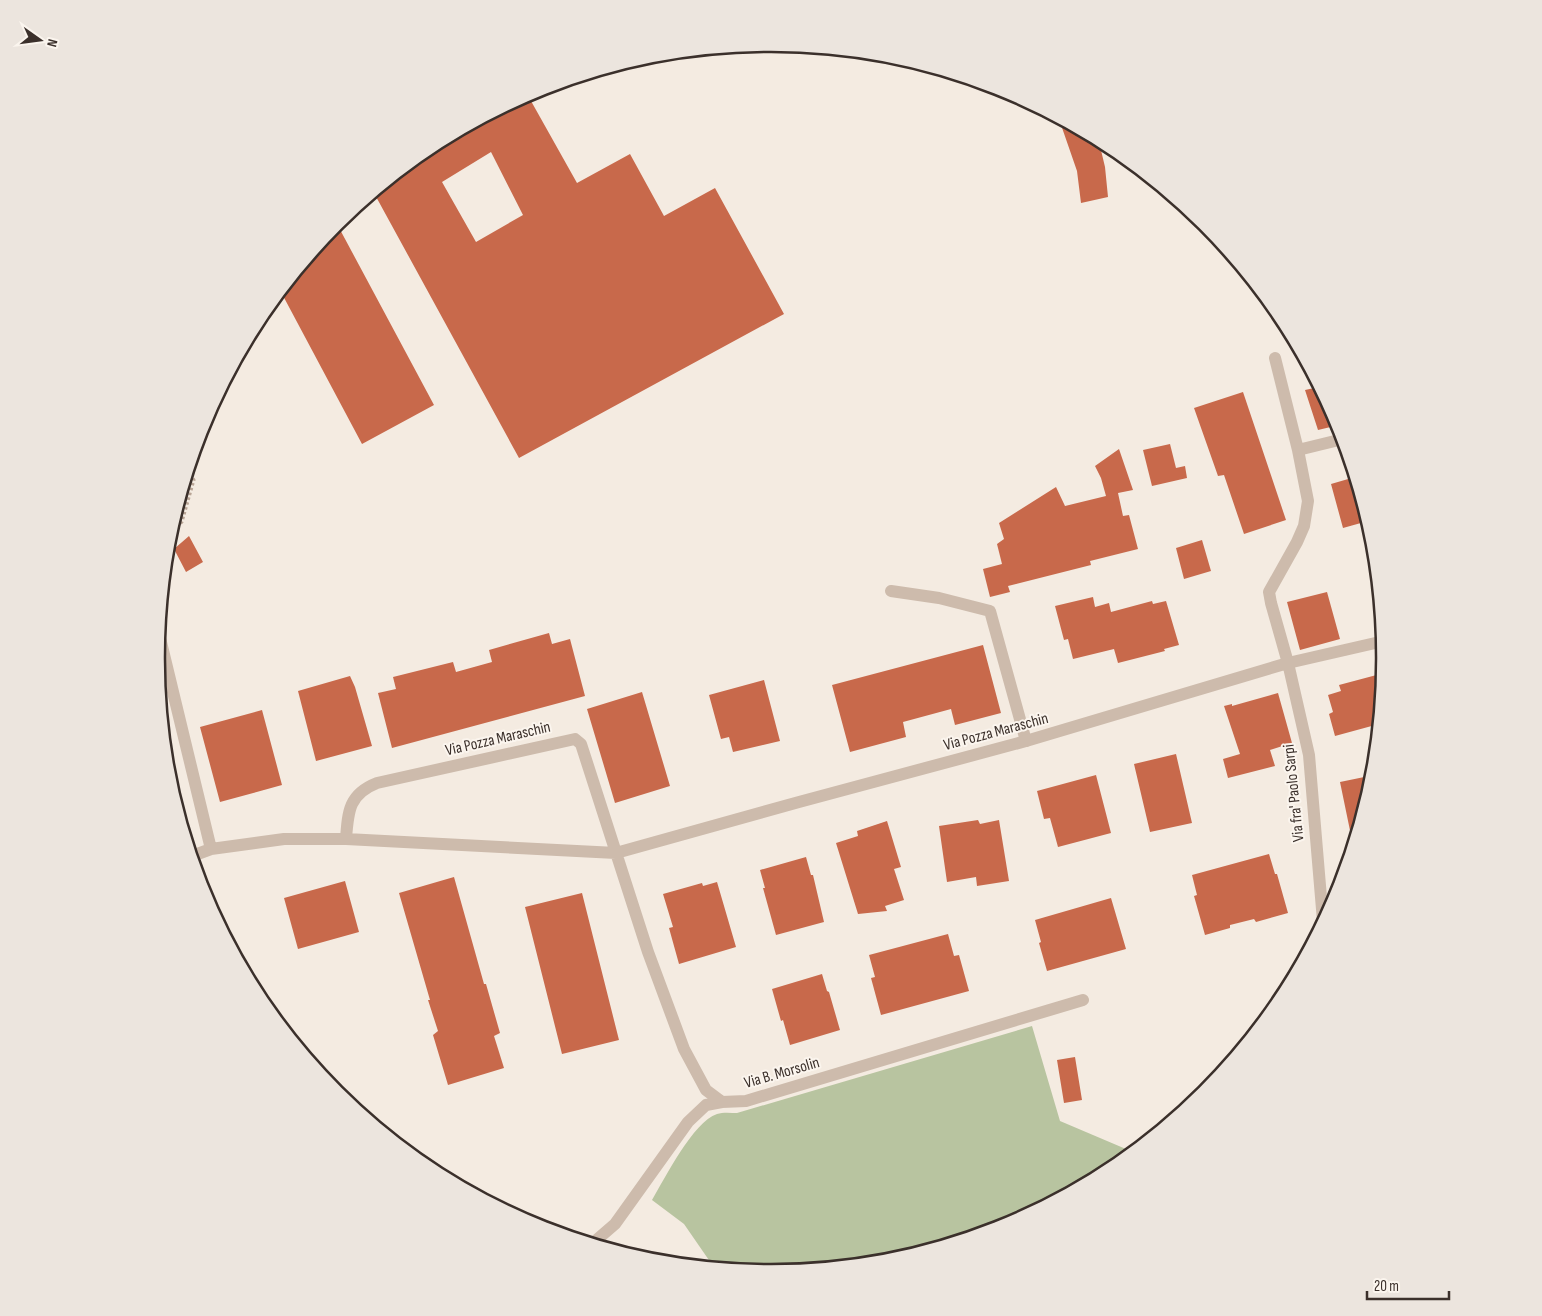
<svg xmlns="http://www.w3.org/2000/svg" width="1542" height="1316" viewBox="0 0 1542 1316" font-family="'Sofia Sans Condensed',sans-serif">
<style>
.green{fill:#b8c4a0}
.building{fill:#c8694b;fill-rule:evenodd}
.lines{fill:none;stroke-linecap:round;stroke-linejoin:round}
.path{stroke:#b9a596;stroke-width:3;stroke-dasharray:2.5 2.5;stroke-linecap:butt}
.service{stroke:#cdbbac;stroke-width:12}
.minor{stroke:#cdbbac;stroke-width:12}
.labels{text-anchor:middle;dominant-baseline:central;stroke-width:4;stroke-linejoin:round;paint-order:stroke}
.street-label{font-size:16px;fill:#3b302b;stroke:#fbf5ee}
.rim{fill:none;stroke:#3b302b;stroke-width:2.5}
</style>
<rect width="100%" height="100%" fill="#f4ebe1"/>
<!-- green -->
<path class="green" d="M1032,1026l28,95 73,31 -21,17 -106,57 -115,34 -120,12 -58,-6 -29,-42 -32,-24c13,-22 41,-78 65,-86 6,-2 14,-1 20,-1z"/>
<!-- building -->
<path class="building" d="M562,83l-31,18 46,82 53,-29 34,62 51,-28 69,126 -265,144 -145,-265 56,-46 106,-57zM491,152l32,63 -47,27 -34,-60z
M1059,119l47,25 -6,2 5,21 3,30 -27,6 -4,-32z
M337,224l97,181 -72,39 -81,-152z
M1319,387l20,36v2l-21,5 -13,-40z
M1243,392l43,128 -42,14 -20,-59 -6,1 -24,-68z
M1170,444l6,24 9,-2 2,12 -35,8 -9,-36z
M1119,449l14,41 -15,3 5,23 6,-1 9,34 -48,12 1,4 -83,21 2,6 -20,5 -7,-28 19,-5 -5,-20 7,-5 -5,-16 57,-36 9,19 41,-10 -5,-18 -6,-12z
M1355,477l13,44 -25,7 -12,-44z
M189,536l14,26 -17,10 -12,-23z
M1202,540l9,31 -27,8 -8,-31z
M1327,592l13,47 -40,11 -13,-48z
M1093,597l2,10 14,-4 2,9 41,-11 1,3 13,-3 13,44 -15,4 1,2 -47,12 -4,-14 -41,10 -5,-20 -4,1 -9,-34z
M549,633l3,11 18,-5 15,57 -193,52 -14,-55 18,-4 -3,-12 60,-15 3,10 36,-10 -3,-12z
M983,645l18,68 -46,12 -4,-16 -48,13 3,15 -56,15 -18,-67z
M1384,673l-5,51 -44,12 -6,-22 4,-2 -5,-17 13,-4 -2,-6z
M350,676l5,11 17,59 -56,15 -18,-70z
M764,680l16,61 -47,11 -4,-15 -8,2 -12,-44z
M642,692l28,94 -55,17 -28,-94z
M1278,693l14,50 -22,7 5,16 -47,12 -5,-19 17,-5 -16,-48 8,-2v2z
M262,710l20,75 -62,17 -20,-75z
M1176,754l16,69 -42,9 -16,-68z
M1096,775l15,58 -53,14 -8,-29 -6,1 -7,-28z
M1374,775l-1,3 -20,67 -13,-63z
M978,820l2,4 19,-4 10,61 -32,5 -1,-9 -29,5 -8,-56z
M887,821l14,46 -7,2 10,31 -19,6 2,5 -29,3 -22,-71 22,-7 -1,-5z
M1269,854l6,20h2l11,39 -32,9 -2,-3 -24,6v3l-25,7 -11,-39 3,-1 -5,-20z
M806,857l5,18h2l11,47 -48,13 -13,-47h2l-5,-18z
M454,877l30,107h2l14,49 -6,3 10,32 -56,17 -15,-50 5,-4 -10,-31h2l-31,-107z
M345,881l14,51 -61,17 -14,-51z
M717,882l19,65 -57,17 -10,-36 4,-1 -10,-33 39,-11 1,3z
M582,893l37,147 -57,14 -37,-147z
M1111,898l15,51 -79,22 -8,-28 2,-1 -6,-22z
M948,934l6,22 5,-1 10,36 -88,24 -10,-37 4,-1 -6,-22z
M822,974l5,17 2,1 11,38 -50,15 -7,-25 -2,1 -9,-32z
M1075,1057l7,43 -18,3 -7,-43z"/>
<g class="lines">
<!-- path -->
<path class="path" d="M170,534l12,-12 12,-42 -5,-9"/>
<!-- service -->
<path class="service" d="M891,591l48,7 51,13 36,130"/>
<!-- minor -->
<path class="minor" d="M1275,358l23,92 10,51 -4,25 -7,16 -28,50 2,11 17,60 21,92 14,166
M1298,450l45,-11
M159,634l52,215
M346,839c2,-28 3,-45 31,-56l198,-44 6,5 67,208 36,97 22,41 16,12 24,-1 337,-101
M192,856l19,-7 73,-10h62l270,14 183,-51 227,-61 262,-78 96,-22
M593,1243l22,-19 73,-102 18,-17 16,-3"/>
</g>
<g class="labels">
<!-- street labels -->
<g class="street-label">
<text transform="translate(996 732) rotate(-15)">Via Pozza Maraschin</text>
<text transform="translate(498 739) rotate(-13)">Via Pozza Maraschin</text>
<text transform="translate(1294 793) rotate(-96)">Via fra' Paolo Sarpi</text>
<text transform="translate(782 1073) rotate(-16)">Via B. Morsolin</text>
</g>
</g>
<!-- crop -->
<path d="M0 0H1542V1316H0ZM770 52H771A605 605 0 0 1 1376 657V659A605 605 0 0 1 771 1264H770A605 605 0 0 1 165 659V657A605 605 0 0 1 770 52Z" fill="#ece5de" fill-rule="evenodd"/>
<path class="rim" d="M770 52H771A605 605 0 0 1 1376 657V659A605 605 0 0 1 771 1264H770A605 605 0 0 1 165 659V657A605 605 0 0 1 770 52Z"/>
<!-- north arrow -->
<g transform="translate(40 40) rotate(104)" stroke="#fbf5ee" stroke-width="4" paint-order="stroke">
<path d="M0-4L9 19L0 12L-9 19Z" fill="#3b302b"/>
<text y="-8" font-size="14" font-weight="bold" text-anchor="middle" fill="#3b302b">N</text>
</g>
<!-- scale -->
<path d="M1367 1291v8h82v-8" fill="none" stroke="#3b302b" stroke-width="2.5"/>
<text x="1374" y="1291" font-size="15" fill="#3b302b" stroke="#fbf5ee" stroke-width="4" paint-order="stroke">20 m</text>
</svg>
